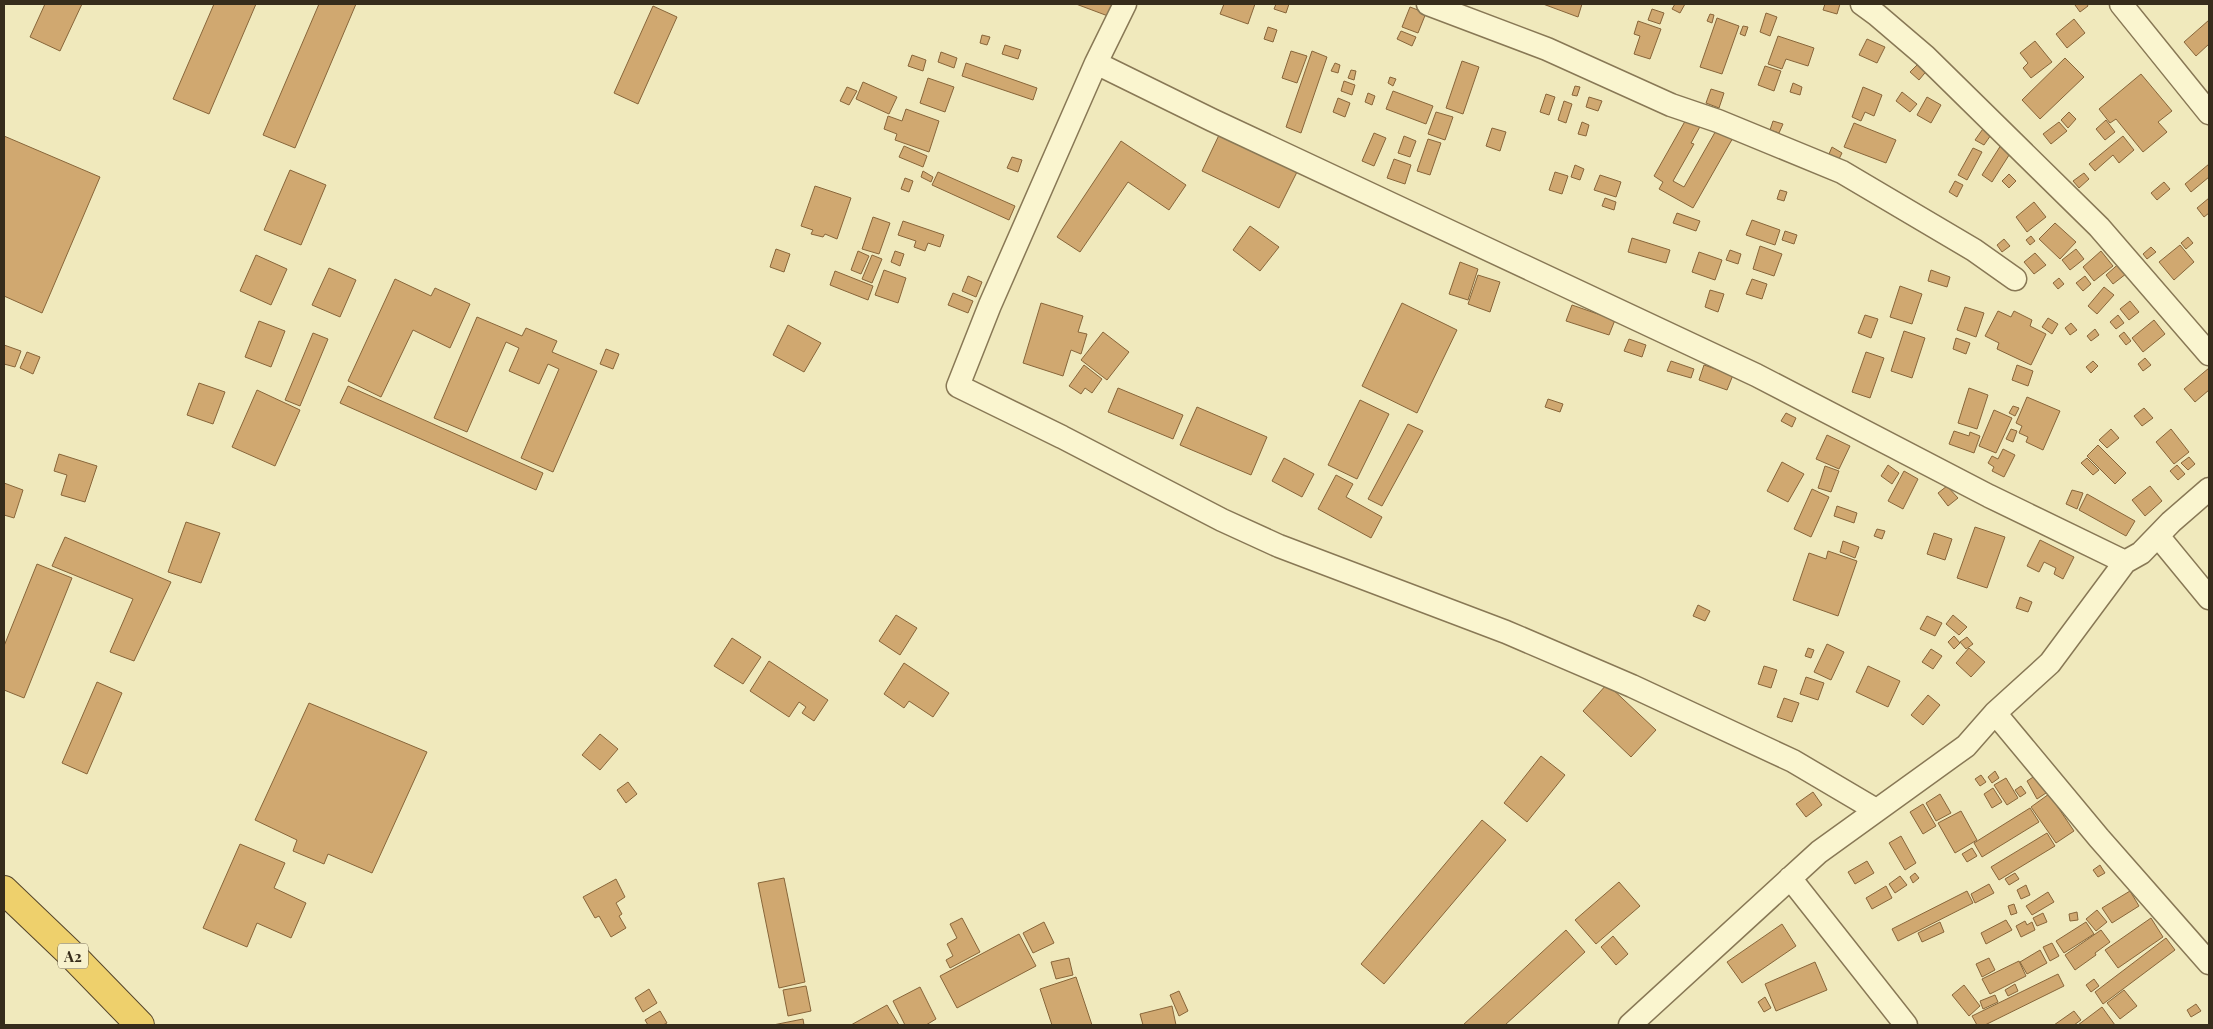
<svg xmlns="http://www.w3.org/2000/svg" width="2213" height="1029" viewBox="0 0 2213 1029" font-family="'Playfair Display',serif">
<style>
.building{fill:#d0a870;stroke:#88663a}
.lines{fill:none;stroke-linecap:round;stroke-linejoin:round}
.minor-casing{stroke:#887855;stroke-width:25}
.trunk-casing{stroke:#55452a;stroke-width:30}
.minor{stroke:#faf5cf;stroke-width:22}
.trunk{stroke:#eed06c;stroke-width:28}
.labels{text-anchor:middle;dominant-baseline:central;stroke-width:4;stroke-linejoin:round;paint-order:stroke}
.shield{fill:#f7f1cc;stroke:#706750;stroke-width:1}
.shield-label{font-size:15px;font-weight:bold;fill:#362c1b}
</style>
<rect width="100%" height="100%" fill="#f0e9bc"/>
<!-- building -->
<path class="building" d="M45,4h37l-22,47 -30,-14z
M214,4h42l-47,110 -36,-15z
M319,4h37l-61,144 -32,-13z
M1076,4h37l-5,12z
M1224,4h31l-7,20 -28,-10z
M1276,4h13l-3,9 -12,-4z
M1543,4h39l-4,13z
M1675,4h10l-5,9 -8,-4z
M1825,4h15l-3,10 -14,-4z
M2077,4h10l1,2 -8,6 -5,-7z
M653,6l24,11 -39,87 -24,-11z
M1410,7l16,6 -8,20 -16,-6z
M1652,9l12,4 -4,11 -12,-4z
M1766,13l11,4 -7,19 -10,-4z
M1710,14l4,1 -2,8 -5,-2z
M1717,18l22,8 -17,48 -22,-7z
M2074,19l11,14 -18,15 -11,-14z
M2209,20v24l-13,12 -12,-14z
M1638,21l23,8 -11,30 -16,-5 6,-18 -6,-2z
M1743,26l5,1 -3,9 -5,-2z
M1268,27l9,3 -4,12 -9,-3z
M1401,31l15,6 -4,9 -15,-7z
M982,35l8,2 -3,8 -7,-2z
M1778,36l36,12 -6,18 -22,-7 -4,10 -14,-5z
M1867,39l18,8 -8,16 -18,-8z
M2035,41l17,21 -21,16 -8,-10 5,-5 -8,-10z
M1005,45l16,5 -3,9 -16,-5z
M1291,51l16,5 -10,27 -15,-5z
M1312,51l15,6 -26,76 -15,-6z
M941,52l16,6 -3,10 -16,-6z
M912,55l14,5 -3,11 -15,-5z
M2065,58l19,19 -44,42 -18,-19z
M1462,61l17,6 -16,47 -17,-6z
M1921,61l8,7 -10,12 -9,-8z
M966,63l71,25 -4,12 -71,-24z
M1335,63l5,2 -2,8 -7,-2z
M1765,66l16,5 -7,20 -16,-6z
M1351,70l5,1 -2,9 -6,-2z
M2141,74l31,37 -14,11 9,10 -24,20 -27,-33 -6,4 -11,-14z
M1390,77l6,2 -3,7 -5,-3z
M928,78l26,9 -9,25 -25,-9z
M1344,81l11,4 -3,10 -11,-4z
M863,82l34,15 -8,17 -33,-15z
M1793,83l9,4 -2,8 -10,-3z
M1575,86l5,1 -3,9 -5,-1z
M847,87l10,4 -8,14 -9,-4z
M1863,87l19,8 -8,21 -9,-4 -4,9 -9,-4z
M1711,89l13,4 -5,15 -13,-5z
M1393,91l40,15 -7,18 -40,-15z
M1902,92l15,12 -7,8 -14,-11z
M1368,93l7,3 -3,9 -7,-3z
M1546,94l9,3 -6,18 -9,-3z
M1589,97l13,4 -4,10 -12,-4z
M1927,97l14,8 -10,18 -14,-8z
M1338,98l12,5 -5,14 -12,-5z
M1564,101l8,3 -6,19 -8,-3z
M906,109l33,12 -10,31 -34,-12 2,-6 -13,-5 4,-13 14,5z
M1436,112l17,5 -8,23 -17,-6z
M2069,112l7,7 -8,9 -7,-8z
M1688,116l14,7 -11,20 3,1 -21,37 11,6 34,-60 16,9 -41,72 -34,-19 4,-7 -9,-6z
M2106,120l9,12 -10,8 -9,-11z
M1773,121l10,3 -4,9 -9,-3z
M1582,122l7,3 -3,11 -8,-2z
M2059,122l8,9 -16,13 -8,-10z
M1854,123l42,17 -10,23 -42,-16z
M1985,126l8,6 -9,13 -9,-5z
M1492,128l14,4 -6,19 -14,-5z
M1220,133l78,37 -19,38 -77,-37z
M1374,133l12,5 -12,28 -12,-5z
M4,136l96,41 -58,136 -38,-17z
M1404,136l12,5 -6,16 -12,-4z
M2123,136l11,14 -15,13 -6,-8 -18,16 -6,-7z
M1428,139l13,4 -11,32 -13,-4z
M1121,141l65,44 -17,25 -41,-28 -48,70 -23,-15z
M2001,145l10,7 -19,30 -10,-7z
M904,146l23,10 -4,11 -24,-10z
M1832,147l10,6 -3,6 -10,-5z
M1973,148l9,4 -15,28 -9,-5z
M1012,157l10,3 -4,12 -11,-4z
M1394,159l17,6 -6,19 -18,-6z
M2209,164v13l-18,15 -6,-8z
M1575,165l9,4 -4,11 -9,-3z
M290,170l36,15 -25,60 -37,-15z
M923,171l10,6 -2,5 -10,-5z
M938,172l77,34 -6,14 -77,-35z
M1555,172l13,4 -6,18 -13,-4z
M2084,173l5,6 -10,9 -6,-7z
M2009,174l7,7 -7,7 -7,-7z
M1600,175l21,7 -5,15 -22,-7z
M905,178l8,3 -4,11 -8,-3z
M1955,181l8,4 -6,12 -8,-5z
M2164,182l6,7 -13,11 -6,-7z
M815,186l36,12 -14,41 -12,-5 -2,3 -12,-3 2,-4 -12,-4z
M1780,190l7,2 -3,9 -7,-2z
M1605,198l11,4 -2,8 -12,-4z
M2209,198v15l-5,4 -7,-9z
M2034,202l12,15 -19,15 -11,-15z
M1677,213l23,8 -4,10 -23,-8z
M873,217l17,6 -11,31 -17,-5z
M1752,220l28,10 -5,15 -29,-10z
M903,221l41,14 -4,12 -12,-4 -3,8 -11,-4 2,-6 -18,-6z
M2055,223l21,19 -16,17 -21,-20z
M1250,226l29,21 -19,24 -27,-21z
M1785,231l12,4 -3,9 -12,-4z
M2031,236l4,5 -5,4 -4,-5z
M2188,237l5,6 -7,6 -5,-6z
M1632,238l38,12 -4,13 -38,-11z
M2004,239l6,7 -8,6 -5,-7z
M2180,245l14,17 -20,18 -15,-18z
M1760,246l22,8 -8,22 -21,-7z
M2151,247l5,5 -9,7 -4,-5z
M776,249l14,5 -6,18 -14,-5z
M2076,249l8,10 -14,11 -8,-10z
M1730,250l11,4 -3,10 -12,-4z
M858,251l11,5 -8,18 -10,-4z
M895,251l9,3 -4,12 -9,-4z
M2101,251l12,15 -19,15 -11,-14z
M1699,252l23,8 -7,20 -23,-8z
M2035,253l11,12 -12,9 -10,-12z
M256,255l31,14 -16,36 -31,-14z
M872,255l10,4 -10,24 -10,-4z
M2123,260l8,10 -18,14 -7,-9z
M1460,262l18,7 -10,31 -19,-6z
M329,268l27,12 -16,37 -28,-12z
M884,270l22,8 -8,25 -23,-8z
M1931,270l19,7 -3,10 -19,-6z
M835,271l38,15 -5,14 -38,-15z
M1478,275l22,7 -10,30 -22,-8z
M968,276l14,6 -6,15 -14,-6z
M2085,276l6,8 -8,7 -7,-8z
M2059,278l5,6 -6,5 -5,-6z
M395,279l36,17 4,-8 35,16 -20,44 -37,-18 -32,67 -33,-16z
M1752,279l15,5 -5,15 -16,-5z
M1900,286l22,8 -10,30 -22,-7z
M2104,287l10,8 -17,19 -9,-8z
M1710,290l14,4 -6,18 -13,-5z
M953,293l20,8 -5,12 -20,-8z
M2130,301l9,11 -10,8 -9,-11z
M1041,303l42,13 -5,16 9,2 -6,20 -10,-4 -8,26 -40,-13z
M1402,303l55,27 -40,83 -55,-27z
M1572,305l43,15 -6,15 -43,-14z
M1965,307l19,6 -8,24 -19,-7z
M1998,311l13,6 3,-6 18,9 -2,6 16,8 -15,31 -34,-16 2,-6 -14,-7z
M1865,315l13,4 -7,19 -13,-5z
M2118,315l6,8 -8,6 -6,-7z
M477,317l45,19 4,-8 31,13 -5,11 45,19 -44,101 -32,-14 38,-89 -11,-5 -9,20 -30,-13 10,-23 -13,-6 -39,90 -33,-14z
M2048,318l10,6 -6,10 -10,-7z
M2154,320l11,14 -22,18 -11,-14z
M259,321l26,10 -14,36 -26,-10z
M2071,323l6,7 -7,5 -5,-7z
M788,325l33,18 -17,29 -31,-17z
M2095,329l4,6 -8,6 -4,-5z
M1904,331l21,7 -13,40 -21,-7z
M1103,332l26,20 -22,28 -26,-20z
M2124,332l7,9 -5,4 -7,-9z
M313,333l15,6 -28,67 -15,-6z
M1956,338l14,5 -4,11 -13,-5z
M1629,339l17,6 -4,12 -18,-6z
M4,345l17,6 -6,16 -11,-3z
M606,349l13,5 -6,15 -13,-5z
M27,352l13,5 -7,17 -13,-6z
M1866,352l18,6 -14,40 -18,-6z
M2145,358l6,7 -8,6 -5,-7z
M1671,361l23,8 -3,9 -24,-7z
M2093,361l5,5 -7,7 -5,-6z
M1084,365l18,14 -10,14 -7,-5 -4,6 -12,-8z
M1704,365l29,10 -6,15 -28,-10z
M2017,365l16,6 -5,15 -16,-6z
M2209,368v22l-14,12 -11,-13z
M199,383l26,9 -12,32 -26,-9z
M348,386l195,87 -7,17 -196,-87z
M1118,388l65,27 -10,24 -65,-27z
M1969,388l19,7 -11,34 -19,-6z
M257,390l43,20 -25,56 -43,-19z
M2027,397l33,14 -17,39 -17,-8 2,-5 -9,-4 3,-7 -6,-3z
M1548,399l15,5 -3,8 -15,-5z
M1360,400l29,14 -32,65 -29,-14z
M2013,406l6,2 -4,8 -6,-3z
M1197,407l70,30 -16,38 -71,-30z
M2144,408l9,10 -11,8 -8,-10z
M1994,410l18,8 -16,35 -17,-7z
M1786,413l10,5 -4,9 -11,-6z
M1408,424l15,7 -41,75 -14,-7z
M2011,429l6,2 -4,11 -7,-3z
M2111,429l8,9 -12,10 -8,-8z
M2171,429l18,23 -15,12 -18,-22z
M1954,431l15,5 1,-4 10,4 -6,17 -25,-9z
M1827,435l23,11 -11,23 -23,-10z
M2098,445l28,28 -11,11 -28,-28z
M2003,449l12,6 -11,22 -12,-6 2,-4 -6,-4 4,-7 6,3z
M59,454l38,12 -12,36 -24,-7 6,-20 -13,-4z
M2189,457l6,7 -7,6 -7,-7z
M1284,458l30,16 -12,23 -30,-16z
M2087,458l12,12 -6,5 -12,-12z
M1782,462l22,12 -16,28 -21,-11z
M1888,465l11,8 -7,11 -11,-8z
M2177,465l8,9 -7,6 -8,-9z
M1825,466l14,5 -8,21 -13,-4z
M1904,471l14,8 -15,30 -15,-8z
M1336,475l17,9 -7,13 36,20 -11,21 -53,-29z
M4,483l19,7 -9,28 -10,-3z
M1947,486l11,12 -10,8 -10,-13z
M2150,486l12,15 -17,15 -13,-16z
M1812,489l17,8 -18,40 -17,-8z
M2072,490l11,3 -6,16 -11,-5z
M2087,494l48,27 -9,15 -47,-26z
M1837,506l20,7 -3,10 -20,-7z
M186,522l34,11 -19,50 -33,-11z
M1975,527l30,10 -18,51 -30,-10z
M1877,529l8,2 -3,8 -8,-3z
M1934,533l18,6 -7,21 -18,-6z
M65,537l106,45 -37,79 -24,-9 23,-53 -81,-33z
M2040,540l34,17 -11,22 -9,-5 2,-6 -12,-6 -5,10 -12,-6z
M1843,541l16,6 -4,11 -15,-6z
M1828,551l29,10 -19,55 -45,-16 16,-47 17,6z
M37,564l35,14 -48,120 -20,-8v-44z
M2020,597l12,5 -4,10 -12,-4z
M1698,605l12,6 -5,10 -12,-5z
M896,615l21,13 -17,27 -21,-14z
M1953,615l14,12 -8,8 -13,-11z
M1927,616l15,7 -7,13 -15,-7z
M1954,636l6,7 -6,6 -6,-7z
M1967,637l6,7 -7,5 -6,-7z
M732,638l29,19 -18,27 -29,-18z
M1827,644l17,8 -13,28 -17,-8z
M1808,648l6,2 -3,8 -6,-2z
M1969,648l16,14 -14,15 -15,-14z
M1931,649l11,7 -9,13 -11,-7z
M769,661l59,39 -14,21 -12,-8 4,-6 -7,-5 -10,15 -39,-26z
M904,663l45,30 -16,24 -24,-16 -5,7 -20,-14z
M1764,666l13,4 -6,18 -13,-4z
M1868,666l32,15 -12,26 -32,-15z
M1806,677l18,6 -6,17 -18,-6z
M97,682l25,11 -35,81 -25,-11z
M1607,684l49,46 -25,27 -48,-46z
M1928,695l12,10 -17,20 -12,-10z
M1784,698l15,5 -7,19 -15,-5z
M309,703l118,49 -55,121 -44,-19 -4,10 -31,-13 4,-11 -42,-20z
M600,734l18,15 -18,21 -18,-15z
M1541,756l24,19 -38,47 -23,-19z
M1995,771l4,7 -7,5 -4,-6z
M2038,774l11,17 -12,8 -10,-18z
M1981,775l5,7 -6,4 -5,-7z
M2006,778l12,20 -11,7 -13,-20z
M628,782l9,12 -11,9 -9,-13z
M2021,786l5,7 -6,4 -5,-7z
M1993,788l9,14 -10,6 -8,-14z
M1813,792l9,13 -16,12 -10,-13z
M1940,794l11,19 -15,8 -10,-18z
M2049,794l25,37 -18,12 -25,-36z
M1923,804l13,22 -13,8 -13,-22z
M2030,808l9,14 -57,35 -8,-14z
M1961,811l16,29 -22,13 -17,-30z
M1482,820l24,20 -122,144 -23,-20z
M2047,833l8,13 -56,34 -8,-13z
M1901,836l15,27 -11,7 -16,-27z
M240,844l45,19 -11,25 32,15 -15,35 -34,-15 -10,24 -44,-19z
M1972,848l5,8 -10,6 -5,-8z
M1867,861l7,12 -19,11 -7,-12z
M2100,865l5,8 -7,4 -5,-7z
M1915,873l4,5 -6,5 -3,-6z
M2015,873l4,6 -10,6 -4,-6z
M1900,876l7,9 -12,8 -6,-9z
M784,878l21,104 -26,6 -21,-105z
M616,879l9,18 -9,6 6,11 -3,2 7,12 -15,9 -12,-21 -4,2 -12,-21z
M1619,882l21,24 -44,38 -21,-24z
M1989,884l5,9 -19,10 -4,-9z
M2026,885l4,10 -9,4 -4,-9z
M1886,886l6,12 -20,11 -6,-11z
M1967,891l6,12 -75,38 -6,-12z
M2130,891l9,15 -27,17 -10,-15z
M2048,892l6,10 -22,13 -6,-9z
M2014,904l3,9 -6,2 -3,-9z
M2097,910l10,12 -11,9 -10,-12z
M2077,912l1,8 -8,1 -1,-7z
M2043,913l4,9 -10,4 -4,-8z
M962,918l18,34 -30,16 -4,-8 7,-4 -6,-12 10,-6 -7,-14z
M2151,918l12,19 -45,31 -13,-18z
M2006,920l6,10 -26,14 -5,-11z
M2025,921l2,4 5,-3 3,8 -14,7 -5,-11z
M1044,922l10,21 -21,10 -10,-20z
M1940,922l4,10 -22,10 -4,-9z
M2086,922l8,12 -30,19 -8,-12z
M1782,924l14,22 -54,37 -15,-21z
M1566,930l19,22 -80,73h-42z
M2101,930l9,12 -15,11 1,2 -21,15 -10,-15z
M1019,934l17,32 -79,42 -17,-32z
M1613,936l15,18 -12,11 -15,-18z
M2166,938l9,12 -72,54 -8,-12z
M2052,943l7,13 -9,5 -7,-14z
M2040,950l7,13 -20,11 -7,-12z
M1069,958l4,17 -17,4 -5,-17z
M1989,958l6,12 -13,7 -6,-13z
M2019,961l7,15 -36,18 -8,-15z
M1815,962l12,28 -51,21 -11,-27z
M2058,974l6,12 -79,39h-8l-5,-9z
M1076,977l16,48h-40l-12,-36z
M2094,979l5,7 -8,6 -5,-7z
M2015,984l3,7 -10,5 -3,-6z
M1964,985l16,21 -11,10 -17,-21z
M806,986l5,25 -23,5 -5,-26z
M920,987l16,32 -10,6h-21l-12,-24z
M649,989l8,14 -14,9 -8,-14z
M2124,990l13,16 -17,13 -13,-16z
M1179,991l9,20 -9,5 -9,-21z
M1995,995l3,7 -15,7 -3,-8z
M1765,997l6,11 -7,4 -6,-10z
M2196,1004l5,7 -10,6 -4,-7z
M887,1005l12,20h-48z
M1172,1006l4,19h-33l-3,-11z
M2102,1007l13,18h-37z
M660,1011l7,12 -4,2h-15l-3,-5z
M2074,1011l7,9 -7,5h-20z
M803,1019l1,6h-31z"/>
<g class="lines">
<!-- minor casing -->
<g class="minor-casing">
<path id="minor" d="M1125,4l-29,59 -106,242 -32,81 104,51 160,83 57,26 227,86 126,54 161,75 83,49
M1428,4l119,45 124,56 47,16 124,51 132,78 41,29
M1862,4l15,11 48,41 174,171 110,127
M2121,4l88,109
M1096,63l116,57 544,255 233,121 136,66
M2158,536l51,62
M1995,713l104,125 110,125
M1790,878l116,147
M1630,1025l189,-173 147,-106 29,-33 55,-50 75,-101 16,-9 30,-31 38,-33"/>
</g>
<!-- trunk casing -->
<g class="trunk-casing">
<path id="trunk" d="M4,890l69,66 67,69"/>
</g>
<!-- minor -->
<use href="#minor" class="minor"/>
<!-- trunk -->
<use href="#trunk" class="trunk"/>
</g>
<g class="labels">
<!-- shield labels -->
<rect class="shield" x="58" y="943.5" width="30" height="25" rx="4"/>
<g class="shield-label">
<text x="73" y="956">A2</text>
</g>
</g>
<!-- border -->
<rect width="2213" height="1029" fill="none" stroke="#362c1b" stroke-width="10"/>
</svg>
